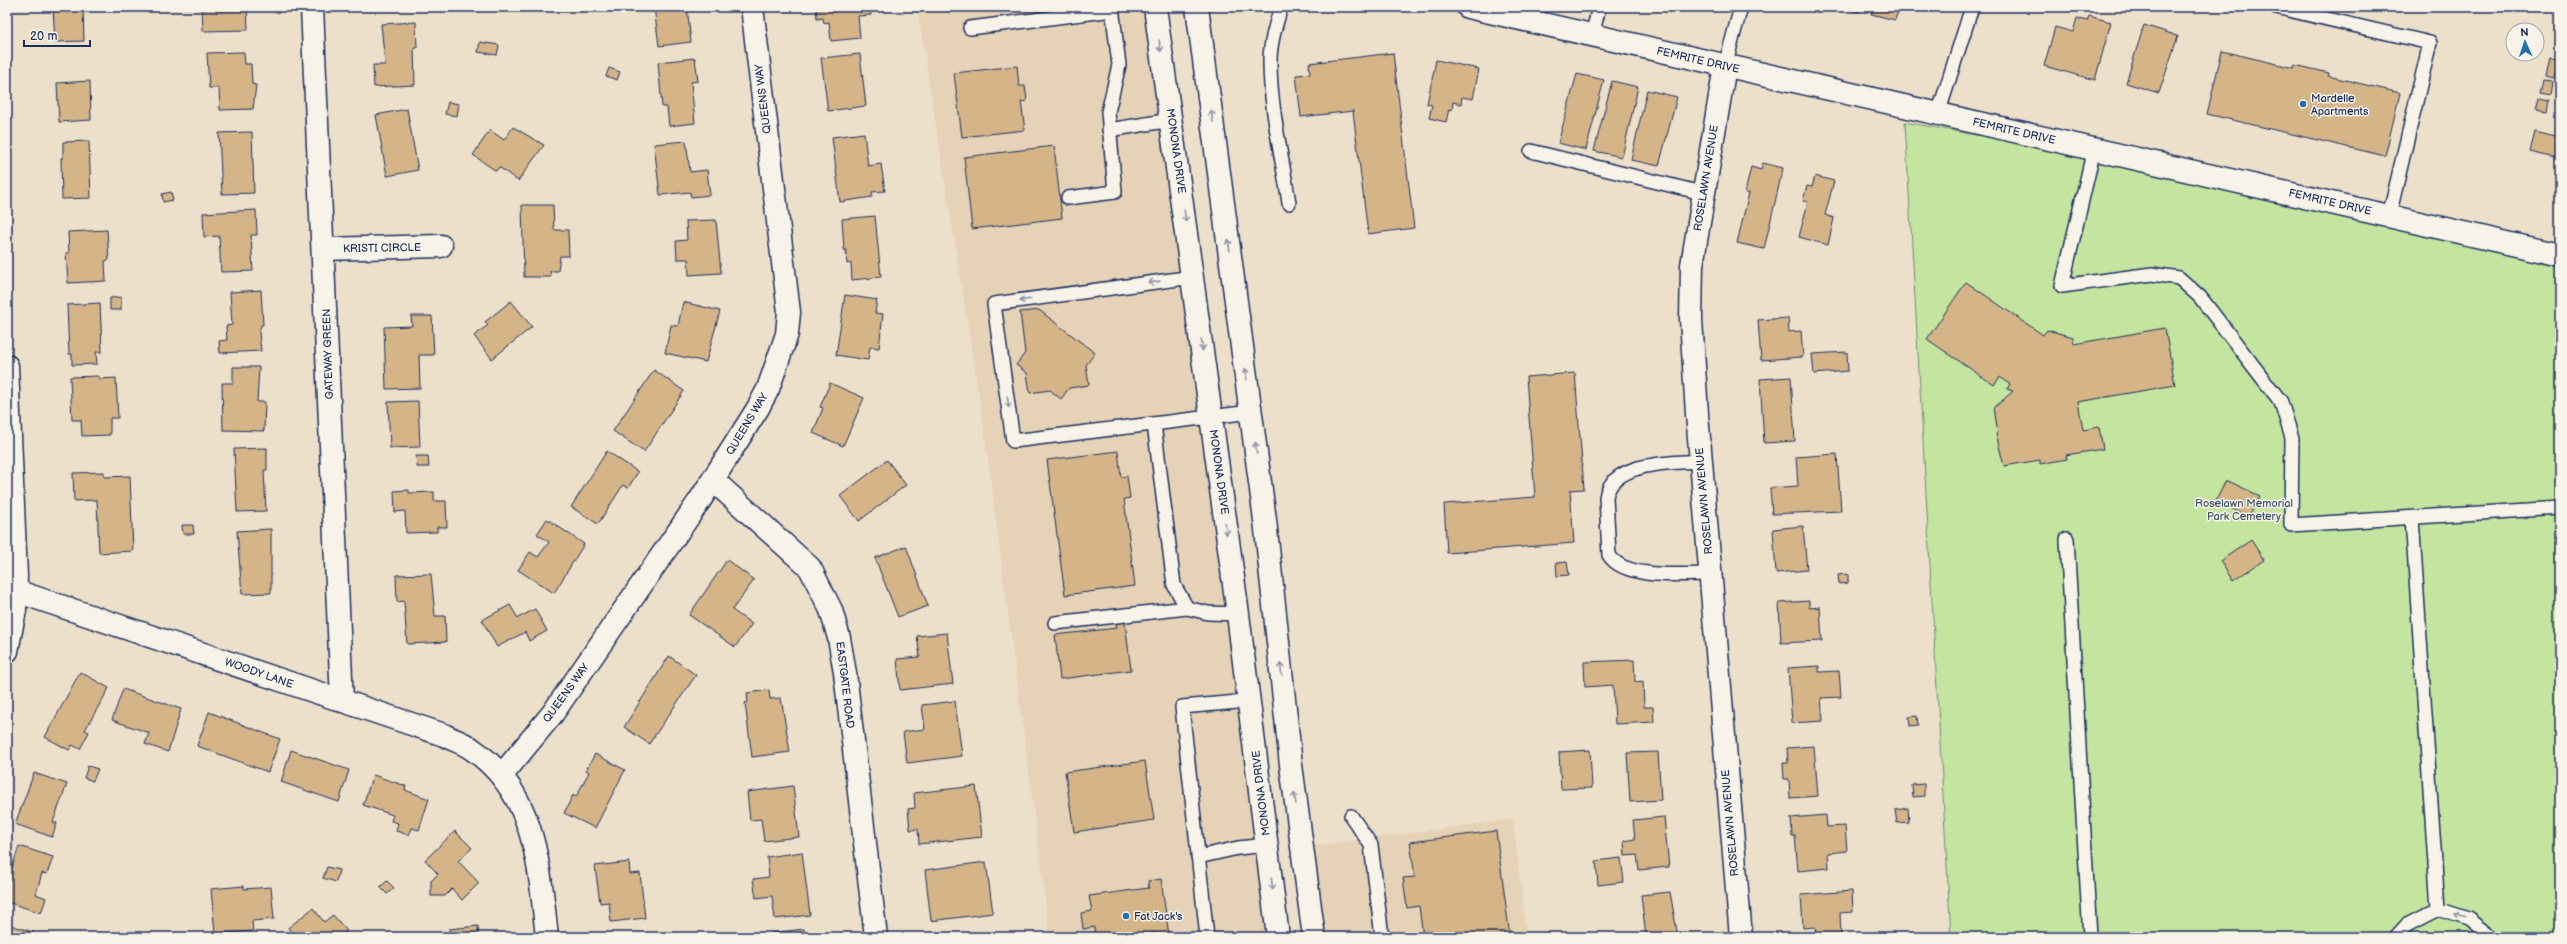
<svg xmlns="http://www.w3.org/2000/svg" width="2567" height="944" viewBox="0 0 2567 944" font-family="'Balsamiq Sans',sans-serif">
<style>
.built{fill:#e6d3b7}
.green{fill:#c3e59f;stroke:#6f8a7e}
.building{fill:#d5b588;stroke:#1b2f5e}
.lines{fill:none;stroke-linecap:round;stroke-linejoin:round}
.lane-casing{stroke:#1b2f5e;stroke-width:16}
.street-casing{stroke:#1b2f5e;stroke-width:25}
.secondary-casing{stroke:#1b2f5e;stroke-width:25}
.lane{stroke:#f7f3e8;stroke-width:13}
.street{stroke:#f7f3e8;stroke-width:22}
.secondary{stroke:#f7f3e8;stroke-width:22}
.oneway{stroke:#8991a3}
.poi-dot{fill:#1f6fb2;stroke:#f7f3e8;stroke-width:1.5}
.labels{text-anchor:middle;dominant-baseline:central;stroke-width:3;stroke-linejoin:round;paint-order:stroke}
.street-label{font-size:11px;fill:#1b2f5e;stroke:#f7f3e8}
.poi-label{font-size:11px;fill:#1b2f5e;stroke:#f7f3e8;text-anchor:start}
.park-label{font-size:11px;fill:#3d536b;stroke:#f7f3e8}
</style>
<rect width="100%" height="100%" fill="#ede0cb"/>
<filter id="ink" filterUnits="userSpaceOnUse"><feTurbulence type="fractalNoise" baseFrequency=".025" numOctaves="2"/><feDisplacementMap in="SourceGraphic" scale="8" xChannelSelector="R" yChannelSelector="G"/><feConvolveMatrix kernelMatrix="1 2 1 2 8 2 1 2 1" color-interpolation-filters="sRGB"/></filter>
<g filter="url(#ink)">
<!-- built -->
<path class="built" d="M917,7h238l123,930h-228l-67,-515z
M1513,819l14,118h-213l-2,-91z"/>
<!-- green -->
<path class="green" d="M1905,122l386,71 269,62v682h-609z"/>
<!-- building -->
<path class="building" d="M53,7h30l1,34 -29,1z
M202,7h45l1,23 -45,1z
M642,7h45l4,35 -32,4 -5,-39z
M816,7h54l1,8 -13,1 2,22 -29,3 -2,-19 -5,1 -1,-5 -6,1z
M1838,7h22l-1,5z
M1873,7h33l-2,6 -6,-2 -3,9 -24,-6z
M2089,16l22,6 -16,58 -51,-14 11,-39 18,5 4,-14 10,3z
M416,22l1,26h-3l1,37 -41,2 -1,-22h12l-4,-41z
M2144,25l34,11 -19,57 -33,-10z
M480,42l19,3 -2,10 -19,-3z
M2222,51l72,17 1,-3 34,8 -1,3 72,17 -15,63 -178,-42z
M244,52l1,12h6l1,20 4,1 -3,24 -33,1 -1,-22h-10l-2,-35z
M1393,53l21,175 -46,6 -15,-123 -52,6 -5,-42 14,-1 -1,-11z
M860,54l6,52 -38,5 -7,-53z
M2549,57l10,3 -5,19 -9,-2z
M695,58l3,23 -7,1 4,41 -26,3 -2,-19h-5l-4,-45z
M1436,60l43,9 -6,30 -11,-2 -1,7 -8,-2 -1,8 -3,-1 -3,13 -17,-4 3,-13 -5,-1z
M1017,66l2,20h6l2,15 -6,1 4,28 -63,7 -8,-64z
M609,68l11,4 -3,8 -11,-4z
M1577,74l27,6 -18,70 -28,-7z
M90,81l1,39 -32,2 -2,-39z
M1612,81l26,6 -16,70 -28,-6z
M2543,81l9,1 -2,13 -10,-2z
M1647,90l30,7 -18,69 -28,-6z
M2539,99l9,2 -2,11 -10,-2z
M448,102l11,2 -2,12 -12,-2z
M407,109l11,61 -31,6 -11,-61z
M513,127l31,18 -26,36 -19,-14 -3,4 -23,-16 17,-25 14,10z
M2535,131l25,6v22l-30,-7z
M252,132l2,61 -32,1 -3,-61z
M864,133l4,33 13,-2 4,27 -13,1v5l-32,5 -8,-65z
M89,141l2,57 -29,1 -1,-41h2v-16z
M686,141l4,31 17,-2 3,25 -19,2 -1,-5 -30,3 -6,-51z
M1054,146l8,72 -90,11 -8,-72z
M1763,163l20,5 -19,81 -27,-6 12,-50h-4l6,-26 10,3z
M1815,176l19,5 -9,34 9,3 -6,27 -29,-8 9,-35 -5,-1 4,-15 5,1z
M171,192l2,8 -10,2 -1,-8z
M522,205h31l1,25h14l1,26h-9l-2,15h-8l1,6h-27z
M256,210l1,25h-6l2,36 -32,1 -2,-36 -15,1 -1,-24z
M875,216l6,61 -29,3 -1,-17 -4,1 -1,-14h-2l-2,-31z
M716,220l5,53 -32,2 -1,-16h-11l-1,-18 11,-1 -1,-19z
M107,230l2,30 -4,1 1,20 -38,2 -2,-30h3l-1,-21z
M1966,282l77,53 4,-5 26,7 1,7 91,-16 10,57 -97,17 5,28 16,-3 4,22 -37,6 1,4 -27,5v-4l-36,6 -8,-32 2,-1 -4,-25 19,-17 -6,-2 3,-5 -10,-7 -6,8 -67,-46z
M261,290l2,35h-2l-2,8 2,18 -41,2 -1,-12 8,-1 -1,-14 6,-1 -2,-33z
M845,295l32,5 -2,13 8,1 -4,34 -9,-1 -2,13 -32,-5z
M121,297v13h-11v-12z
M511,301l21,26 -40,32 -18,-23 14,-11 -3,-3z
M683,302l37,9 -14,51 -41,-9 6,-28 7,1z
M100,303l2,49h-6l1,12 -25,1v-11h-3l-2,-49z
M1039,310l56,43 -9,12 3,20 -20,3 -8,11 -11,-9 -20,3 -3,-20 -11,-8 9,-12 -5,-41z
M411,316h21l2,39h-15l1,33 -34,1 -2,-62 28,-1z
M1788,318l1,14 12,-1 2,26 -42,3 -3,-40z
M1847,352l1,19 -34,3 -2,-20z
M233,367h26l-2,35h8l-1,29 -41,-1 -1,-47h11z
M654,370l30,21 -40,61 -31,-21z
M1575,373l9,116 -14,1 4,53 -127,10 -3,-49 91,-7 -9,-120z
M99,376v3l17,-1 2,40h-8v17l-28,1 -1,-16h-9l-2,-43z
M1791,377l4,64 -31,2 -4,-64z
M830,383l34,15 -21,48 -30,-13 10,-25 -3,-1z
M418,401l2,46 -30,1 -2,-46z
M267,448v22h-3l2,41 -29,1 -3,-63z
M607,451l31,21 -10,16 -5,-3 -25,39 -27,-17z
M1118,451l3,26 6,-1 3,22 -6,1 11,87 -70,9 -18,-135z
M1837,454l4,57 -69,3 -2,-26 28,-2 -2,-29z
M416,456h12l1,11h-12z
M887,460l19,25 -47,36 -19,-25z
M104,472v5l26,-1 3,75 -34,2 -2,-53 -23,1 -1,-28z
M2226,480l34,16 -11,21 -33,-16z
M409,490v3l25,-1v9h12l1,26h-10v5l-31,1 -1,-22 -10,1 -1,-21z
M547,519l37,25 -30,49 -36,-23 12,-18 8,5 11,-15 -12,-8z
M182,525h11l1,9h-11z
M1803,526l4,44 -31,3 -3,-44z
M271,529v64l-29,1 -5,-63z
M2251,540l13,20 -31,21 -13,-20z
M906,546l22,60 -30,11 -23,-59z
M727,560l27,20 -22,30 20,14 -17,23 -46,-32z
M1567,562l2,13 -12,1 -1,-13z
M431,574l4,42h10l1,26 -39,2 -3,-43 -7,1 -1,-27z
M1848,574v9l-9,1 -1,-9z
M1809,601v7l11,-1 2,34 -41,2 -2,-40z
M510,605l8,13 17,-9 12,22 -18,10 -4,-9 -28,15 -15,-27z
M1125,622l6,48 -71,9 -5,-44 62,-7 -1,-5z
M947,633l6,51 -53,6 -3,-31 23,-2 -3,-21z
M669,656l27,19 -47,69 -25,-17z
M1634,660l1,22 8,-1 1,26h9l1,15 -39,2 -2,-39 -28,2 -1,-25z
M1819,666v6l20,-1 2,26 -20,1 2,23 -31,2 -4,-55z
M80,672l29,16 -24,42 4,2 -9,17 -8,-4 -3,5 -24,-13z
M123,689l58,20 -13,43 -23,-8 4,-11 -37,-13z
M769,690l1,9 11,-1 9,54 -38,5 -7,-54 3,-1 -1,-9z
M955,701l7,55 -55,7 -4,-31 22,-3 -3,-24z
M209,712l71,27 -12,33 -71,-26z
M1917,716l1,9 -8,1 -1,-9z
M1814,746l4,50 -28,2 -1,-19h-5l-1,-16h5l-1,-15z
M291,750l58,20 -10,32 -58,-20z
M1590,750l2,38 -31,1 -2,-37z
M1658,752l3,48 -31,2 -3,-49z
M595,754l30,16 -30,58 -31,-15 9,-18 3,2 13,-25 -3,-2z
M1145,761l9,59 -80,12 -9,-60z
M88,766l10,3 -5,12 -9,-3z
M34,773l33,11 -14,38 4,1 -5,14 -37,-13z
M373,775l33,11 -1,4 24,9 -10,31 -7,-2 -3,7 -13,-4 2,-8 -7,-2 2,-6 -30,-10z
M1924,784v12l-11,1 -1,-12z
M793,786l6,51 -35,4 -3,-22 -11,1 -3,-28z
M976,786l6,51 -63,7 -1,-15 -8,1 -2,-21 7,-1 -1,-15z
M1908,808l1,14 -12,1 -2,-13z
M1826,815l1,12 18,-1 2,25 -19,2 1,15 -31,3 -3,-35h-3l-1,-18z
M1664,817l5,50 -30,3 -2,-15 -12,1 -1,-15 11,-2 -2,-19z
M455,831l17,17 -14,13 21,22 -17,17 -10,-11 -7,7h-14v-15l7,-7 -13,-14z
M1496,831l14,106h-87l-4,-31 -12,2 -4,-30 12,-1 -5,-35z
M19,846l34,11 -6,17 -5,-1 -6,21 10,4 -5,15 -34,-11v-19z
M802,852l8,63 -35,4 -3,-23 -16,2 -3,-19 16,-2 -2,-20z
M1621,858l3,24 -26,3 -2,-24z
M629,862l1,12 10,-1 5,45 -34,4 -2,-20 -9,1 -5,-37z
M986,862l7,51 -62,8 -6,-51z
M327,867l12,3 -3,12 -13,-4z
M1161,879l8,57 -13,1v-4l-31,4h-30l-1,-10 -11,2 -2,-16 11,-2 -3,-15 60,-8 -1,-7z
M387,881l7,7 -7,6 -7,-7z
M244,886v3l27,-2 3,32 -22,2 1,10 -38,3 -4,-45z
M1852,891l1,21 -13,1 1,24h-25l-1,-10 -12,1 -2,-33z
M1670,892l8,45h-32l-5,-42z
M313,908l11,14 9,-7 14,16 -8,6h-44l-7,-9z
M7,924l26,8 -2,5h-24z
M478,926l1,11h-39l9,-2v-6z
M804,929l1,8h-33l-1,-4z"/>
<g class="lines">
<!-- lane casing -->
<g class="lane-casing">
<path id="lane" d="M1281,7c-5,17 -11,36 -11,54 0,47 12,95 19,142
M2276,7l154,36 -41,173
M970,28l143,-18
M1592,36l7,-29
M1725,66l16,-59
M1938,114l34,-107
M1109,130l62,-10
M2094,149l-32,137 90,-12 27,4 21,19 81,105 11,36 -1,87 269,-17
M1531,151l171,42
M1068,198l47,-6 -7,-80 11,-47 -7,-58
M1193,277l-199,27 19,137 238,-29
M1154,424l20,161 13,23 21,5 30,1
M1700,461c-27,2 -88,0 -94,36l3,58c15,25 75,19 101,19
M2412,518l26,391
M2067,539l23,398
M1055,623l132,-15
M1351,816l20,29 11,92
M1198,857l40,-9 29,-3
M1207,937l-25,-230 67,-6
M2396,937l11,-12 31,-16 31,10 23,18"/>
</g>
<!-- street casing -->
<g class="street-casing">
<path id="street" d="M312,7l30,694
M1725,66l-33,199 -1,54 6,95 44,523
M323,249l118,-3
M7,366l9,210 -1,34 -8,41
M713,480l97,88 21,42 8,28 6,35 31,264
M7,588l437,147c9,5 20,8 28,14 64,44 67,117 75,188
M502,775l51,-62 147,-213 58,-92 10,-19 19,-55 2,-22 -37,-305"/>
</g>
<!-- secondary casing -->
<g class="secondary-casing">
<path id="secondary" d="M1155,7l83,607 40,323
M1197,7l68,513 26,245 23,172
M1468,7l1092,248"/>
</g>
<!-- lane -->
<use href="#lane" class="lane"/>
<!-- street -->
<use href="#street" class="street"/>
<!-- secondary -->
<use href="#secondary" class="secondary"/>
</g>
<!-- one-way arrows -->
<defs><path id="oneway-shaft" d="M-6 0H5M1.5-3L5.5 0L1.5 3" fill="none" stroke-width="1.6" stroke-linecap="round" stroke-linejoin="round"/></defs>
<g class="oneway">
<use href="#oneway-shaft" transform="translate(1160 46) rotate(82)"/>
<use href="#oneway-shaft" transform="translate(1212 116) rotate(-98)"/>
<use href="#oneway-shaft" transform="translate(1185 216) rotate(82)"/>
<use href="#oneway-shaft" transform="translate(1229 245) rotate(-98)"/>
<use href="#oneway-shaft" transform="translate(1154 282) rotate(172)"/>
<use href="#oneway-shaft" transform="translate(1025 300) rotate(172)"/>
<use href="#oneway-shaft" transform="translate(1202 345) rotate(82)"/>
<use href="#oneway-shaft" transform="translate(1246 374) rotate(-98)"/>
<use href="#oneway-shaft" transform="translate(1008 402) rotate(82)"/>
<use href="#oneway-shaft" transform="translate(1256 448) rotate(-97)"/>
<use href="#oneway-shaft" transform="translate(1226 529) rotate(82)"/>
<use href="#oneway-shaft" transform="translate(1281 669) rotate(-96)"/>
<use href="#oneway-shaft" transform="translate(1295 798) rotate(-98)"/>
<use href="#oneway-shaft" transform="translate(1272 884) rotate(83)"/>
<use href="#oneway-shaft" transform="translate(2460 916) rotate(-162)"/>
</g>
</g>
<!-- markers -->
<g class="poi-dot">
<circle cx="2303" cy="104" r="4"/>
<circle cx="1126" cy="916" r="4"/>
</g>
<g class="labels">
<!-- street labels -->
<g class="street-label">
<text transform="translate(1698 60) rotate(13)">FEMRITE DRIVE</text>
<text transform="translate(763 99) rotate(-97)">QUEENS WAY</text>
<text transform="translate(2014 131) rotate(13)">FEMRITE DRIVE</text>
<text transform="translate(1176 151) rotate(82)">MONONA DRIVE</text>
<text transform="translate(1706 178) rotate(-81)">ROSELAWN AVENUE</text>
<text transform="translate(2330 202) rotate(13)">FEMRITE DRIVE</text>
<text transform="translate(382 248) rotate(-1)">KRISTI CIRCLE</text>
<text transform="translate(328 354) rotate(-92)">GATEWAY GREEN</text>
<text transform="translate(747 424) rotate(-59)">QUEENS WAY</text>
<text transform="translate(1219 472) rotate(82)">MONONA DRIVE</text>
<text transform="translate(1704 501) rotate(-95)">ROSELAWN AVENUE</text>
<text transform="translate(259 673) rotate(19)">WOODY LANE</text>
<text transform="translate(845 685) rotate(83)">EASTGATE ROAD</text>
<text transform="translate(566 693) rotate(-54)">QUEENS WAY</text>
<text transform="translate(1261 793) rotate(-97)">MONONA DRIVE</text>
<text transform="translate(1730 823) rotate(-95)">ROSELAWN AVENUE</text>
</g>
<!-- poi labels -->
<g class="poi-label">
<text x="2311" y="98">Mardelle<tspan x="2311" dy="13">Apartments</tspan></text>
<text x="1134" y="916">Fat Jack's</text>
</g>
<!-- park labels -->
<g class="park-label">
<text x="2244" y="503">Roselawn Memorial<tspan x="2244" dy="13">Park Cemetery</tspan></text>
</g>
</g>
<!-- margin -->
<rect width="2567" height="944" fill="none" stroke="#f7f3e8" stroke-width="24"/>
<rect x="12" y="12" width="2543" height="920" fill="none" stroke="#1b2f5e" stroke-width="1.5" filter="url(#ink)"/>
<!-- north arrow -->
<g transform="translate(2525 42) rotate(357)"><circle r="19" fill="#f7f3e8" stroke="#9fa5b1"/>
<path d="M0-3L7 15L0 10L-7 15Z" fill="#1f6fb2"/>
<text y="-6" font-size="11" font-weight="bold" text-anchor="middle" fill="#1b2f5e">N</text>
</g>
<!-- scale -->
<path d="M24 40v6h66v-6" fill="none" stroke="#1b2f5e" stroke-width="2"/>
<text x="30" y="40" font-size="12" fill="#1b2f5e" stroke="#f7f3e8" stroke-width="3" paint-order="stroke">20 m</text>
</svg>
